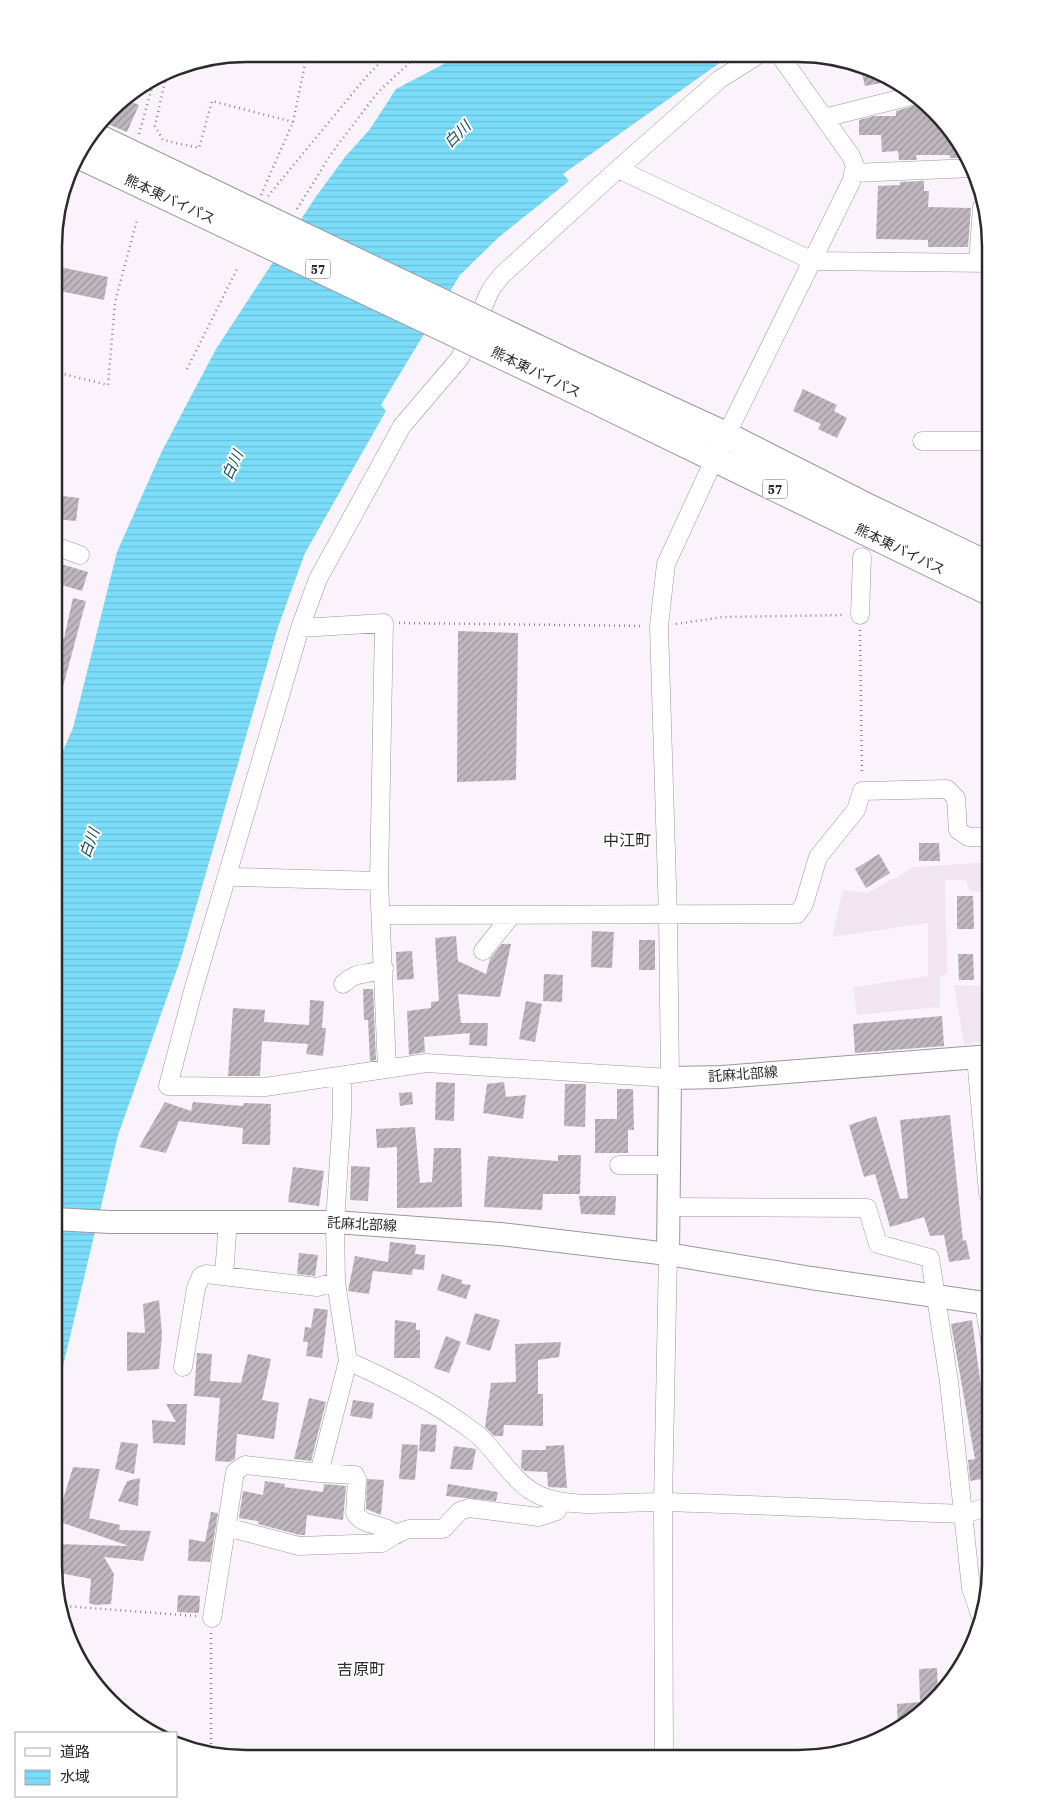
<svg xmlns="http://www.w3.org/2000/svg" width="1045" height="1812" font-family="'IBM Plex Serif','Noto Sans JP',serif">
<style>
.built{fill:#f2e5f2}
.water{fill:url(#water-rules)}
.building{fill:url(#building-hatch)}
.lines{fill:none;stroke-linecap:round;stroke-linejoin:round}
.minor-casing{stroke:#9c969c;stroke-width:19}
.major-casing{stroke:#9c969c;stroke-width:24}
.highway-casing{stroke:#9c969c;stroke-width:28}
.path{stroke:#8a858a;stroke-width:2.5;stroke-dasharray:1 4;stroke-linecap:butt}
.minor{stroke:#fff;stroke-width:18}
.major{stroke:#fff;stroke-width:22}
.highway{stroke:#fff;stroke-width:26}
.highway-bridge-casing{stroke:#9c969c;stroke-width:28;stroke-linecap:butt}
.highway-bridge{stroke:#fff;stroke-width:26}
.labels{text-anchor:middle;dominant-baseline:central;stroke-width:4;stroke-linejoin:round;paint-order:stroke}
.shield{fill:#fff;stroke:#6c6a6c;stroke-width:1}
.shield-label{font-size:12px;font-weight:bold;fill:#2d2a2d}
.street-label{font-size:14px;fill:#2d2a2d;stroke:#fff}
.water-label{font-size:15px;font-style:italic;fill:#154e5d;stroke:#fff}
.quarter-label{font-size:16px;fill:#2d2a2d;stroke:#fff}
.rim{fill:none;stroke:#2d2a2d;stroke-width:2.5}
</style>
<defs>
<pattern id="water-rules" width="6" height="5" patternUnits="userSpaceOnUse" patternTransform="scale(1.25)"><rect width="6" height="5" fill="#7bddf9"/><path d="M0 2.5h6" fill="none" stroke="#6bbed6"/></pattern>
<pattern id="building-hatch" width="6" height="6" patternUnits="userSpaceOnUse" patternTransform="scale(1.25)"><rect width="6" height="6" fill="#beb7be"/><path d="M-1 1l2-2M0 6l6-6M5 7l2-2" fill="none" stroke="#9b959b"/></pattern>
</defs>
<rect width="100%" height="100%" fill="#fbf3fb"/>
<path class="built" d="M991 862V958L986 892 970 891 966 880H945L947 974 940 976V1007L857 1015 853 987 928 976V923L832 937 843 890 867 893 915 867Z
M954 985 991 986V1041L964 1044Z"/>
<path class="water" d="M461 55 728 57 563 174 569 181 499 237 460 275 381 405 386 411 305 553 278 627 181 958 118 1135 54 1404 55 769 73 728 117 552 162 451 216 349 315 198 345 157 370 129 396 89Z"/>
<path class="building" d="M860 66 878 72 881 83 865 86Z
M124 99 139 105 127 132 105 123 119 102Z
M926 102 959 139 968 158H950V155H916L917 160H899L898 151 882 152 881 135H859V120L874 116H896V111Z
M924 181V191H929L928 207 971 208 968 247H928V240L876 239 878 186 900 185V182Z
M55 266 108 277 104 300 55 290Z
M803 389 837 405 834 411 847 418 837 438 818 429 821 424 793 411Z
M55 495 79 498 76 521 55 519Z
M61 564 88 572 82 591 55 583Z
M73 598 86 601 60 698H55V636L64 638Z
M458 631 518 633 516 780 457 782Z
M919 843H939L940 861H919Z
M879 854 890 873 866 888 855 869Z
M957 896H973L974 929H957Z
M592 931 614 932 612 968 591 967Z
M456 936 458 961 486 974 490 959 502 944H511L500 997 458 994 461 1023H488L487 1046 469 1045 470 1033 424 1037 425 1052 409 1055 407 1011 431 1008V1002L439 1001 435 938Z
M639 940H655V970H639Z
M412 951 414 979 397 980 396 952Z
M958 954H973L974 980H959Z
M544 974 563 975 562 1002 543 1001Z
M363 989H373L376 1060 370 1061 368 1020H364Z
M310 1000 324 1001 322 1028H326L323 1056 306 1054 308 1044 262 1041 260 1076H228L233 1008 265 1010 264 1022 309 1025Z
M526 1001 542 1004 535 1042 519 1039Z
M942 1016 944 1046 855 1053 853 1024Z
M436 1082 455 1083 454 1121 435 1120Z
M504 1082 506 1097 526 1095 523 1119 483 1113 487 1084Z
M565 1084H586L585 1127 564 1126Z
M617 1089H633L634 1130H628V1153H595V1119H617Z
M412 1092 413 1104 400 1106 399 1093Z
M165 1102 191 1111 193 1102 243 1106 244 1103 271 1104 270 1145 242 1144 243 1128 179 1121 166 1153 139 1147Z
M950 1115 963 1241 966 1240 970 1259 949 1262 944 1235 930 1236 924 1217 890 1227 875 1174 864 1177 849 1125 876 1116 900 1199 908 1198 900 1120Z
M415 1127 420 1183 432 1182 434 1148H461L462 1207 397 1208V1147L377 1148 376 1129Z
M558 1155H581L580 1194H543L542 1210 484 1207 488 1156 558 1161Z
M351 1166 370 1167 368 1201 350 1200Z
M293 1167 324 1171 319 1206 288 1202Z
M579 1196H616L615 1215 581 1214Z
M390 1242 416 1245 415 1254 425 1255 424 1270 413 1269 412 1275 373 1271 369 1294 348 1291 355 1256 388 1262Z
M299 1253 318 1255 315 1276 297 1274Z
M442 1274 462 1280V1284L471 1285 466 1299 437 1290Z
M159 1300 162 1334 159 1369 127 1371V1332L145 1333 143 1304Z
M314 1308 328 1310 322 1358 306 1356 308 1342H303L305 1327 311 1328Z
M475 1313 500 1320 490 1351 466 1344Z
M395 1320 416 1323V1330H420V1358H394Z
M972 1320 981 1387H984L991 1421V1449L985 1450 987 1478 970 1481 968 1460 975 1459 951 1324Z
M446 1336 461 1342 449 1373 434 1368Z
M561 1342 559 1357 538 1360V1394H543V1426L504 1425 503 1436H494L485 1427 491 1383 516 1382 515 1344Z
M197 1353 212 1354 210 1381 241 1383 248 1354 271 1359 262 1400 279 1403 274 1439 237 1434 235 1459 230 1462 215 1461 220 1398 194 1396Z
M309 1398 326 1402 311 1461 294 1459Z
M353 1400 374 1403 372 1419 350 1416Z
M166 1404H187L185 1445 153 1443 152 1420 176 1422Z
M421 1424 437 1425 435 1452 419 1451Z
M121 1442 138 1444 134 1474 115 1469Z
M402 1444 418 1445 415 1480 399 1479Z
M564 1445 567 1488 548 1487 547 1472 525 1471 521 1468 522 1450H546V1446Z
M454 1446 476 1449 472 1470 450 1469Z
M73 1467 100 1469 89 1518 120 1525 119 1530 151 1531 143 1561 104 1557 114 1574 111 1604 95 1605 89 1603 91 1579 55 1572 54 1544 129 1546 63 1523 61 1506Z
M140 1478 138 1506 118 1501 127 1481Z
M367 1479 384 1480 381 1515 366 1509Z
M265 1481 285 1484 284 1487 323 1492 324 1484 346 1486 343 1520 307 1515 305 1535H300L258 1524V1521L239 1518 243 1491 263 1495Z
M448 1484 498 1492 496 1501 446 1496Z
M211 1512 218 1513 210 1562 188 1561 189 1539 205 1542Z
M178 1595 200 1596 199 1613 177 1612Z
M937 1668 938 1696 916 1719 898 1728 897 1704 920 1702 919 1669Z"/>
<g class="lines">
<g class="minor-casing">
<path id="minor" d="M824 118 915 95
M618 169 813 261 991 263
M853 173 973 168
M978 263 982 207 979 251
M922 441H991
M55 546 80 555
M860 615 862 557
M300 628 193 991 168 1086 265 1087 426 1063 670 1078 668 916 659 626 666 564 714 460 852 180 855 166 851 156 781 57
M236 877 379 881
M382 915 797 914 804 904 818 857 856 810 862 791 947 789 956 798 958 830 968 837H991
M483 951 511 916
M343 984C359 969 366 977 384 968
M976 1057 988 1193 991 1199
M387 1069 379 881 384 623 300 628 318 579 402 426 460 358 491 289 502 275 618 169 720 79 755 57
M619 1165H670
M670 1207 867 1208 878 1244 930 1258 949 1382 971 1588 982 1620
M224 1275 228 1220
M984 1303 991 1346
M348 1361C392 1381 434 1402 473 1431 497 1449 512 1484 541 1496 572 1510 630 1501 665 1502 765 1505 865 1510 964 1514L991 1506
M183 1367 196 1288 201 1276 206 1274 317 1287 336 1282
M319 1473 355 1475 357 1479 355 1513C364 1528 384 1522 396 1535
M226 1527 299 1546 382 1543 398 1533 409 1529H443L460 1511 469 1508 539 1517 557 1511 562 1502
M212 1618 235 1472 245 1465 319 1473 348 1361 336 1282 335 1222 342 1114V1076
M664 1758 663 1502 668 1254"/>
</g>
<g class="major-casing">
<path id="major" d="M54 1219 110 1222H335L500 1234 668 1254 811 1278 991 1304
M668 1254 670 1078 722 1077 991 1056"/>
</g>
<g class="highway-casing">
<path id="highway" d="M571 364 726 435 868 507 991 566
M559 383 991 593"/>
</g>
<path class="path" d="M167 72 155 126 163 140 199 148 212 101 293 122
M139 134 154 80
M261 195 293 122 307 54
M268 196 366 77 388 55
M297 209 331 154 378 92 418 55
M187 369 237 269
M55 372 108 385 115 302 137 220
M399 623 643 626
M676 624 723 617 845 615
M860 630 862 775
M61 1608 64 1606 196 1616
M211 1754V1632"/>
<use href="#minor" class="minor"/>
<use href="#major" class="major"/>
<use href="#highway" class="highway"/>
<g class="highway-bridge-casing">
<path id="highway-bridge" d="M93 135 571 364
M78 155 559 383"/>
</g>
<use href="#highway-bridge" class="highway-bridge"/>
</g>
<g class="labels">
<g class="shield">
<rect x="305.5" y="259.5" width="25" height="19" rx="4"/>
<rect x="762.5" y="479.5" width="25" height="19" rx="4"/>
</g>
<g class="shield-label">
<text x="318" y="269">57</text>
<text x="775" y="489">57</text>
</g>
<g class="street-label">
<text transform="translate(170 199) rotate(25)">熊本東バイパス</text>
<text transform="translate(536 372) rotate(26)">熊本東バイパス</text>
<text transform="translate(900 549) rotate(26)">熊本東バイパス</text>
<text transform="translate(743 1074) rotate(-4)">託麻北部線</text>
<text transform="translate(362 1224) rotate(3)">託麻北部線</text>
</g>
<g class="water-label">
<text transform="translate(457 134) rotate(-45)">白川</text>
<text transform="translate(232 465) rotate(-65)">白川</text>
<text transform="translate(89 843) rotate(-70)">白川</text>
</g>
<g class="quarter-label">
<text x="627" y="840">中江町</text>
<text x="361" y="1669">吉原町</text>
</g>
</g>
<path d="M0 0H1045V1812H0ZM246 62H798A184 184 0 0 1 982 246V1566A184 184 0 0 1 798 1750H246A184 184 0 0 1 62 1566V246A184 184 0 0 1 246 62Z" fill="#fff" fill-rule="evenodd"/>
<path class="rim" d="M246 62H798A184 184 0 0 1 982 246V1566A184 184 0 0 1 798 1750H246A184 184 0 0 1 62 1566V246A184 184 0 0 1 246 62Z"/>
<rect x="15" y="1732" width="162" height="65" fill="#ffffff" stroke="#abaaab"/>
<rect x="25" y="1748" width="25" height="8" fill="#ffffff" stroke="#abaaab"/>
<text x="60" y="1757" font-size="15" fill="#2d2a2d">道路</text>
<rect x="25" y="1770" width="25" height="15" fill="url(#water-rules)" stroke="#abaaab"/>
<text x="60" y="1782" font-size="15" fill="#2d2a2d">水域</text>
</svg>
